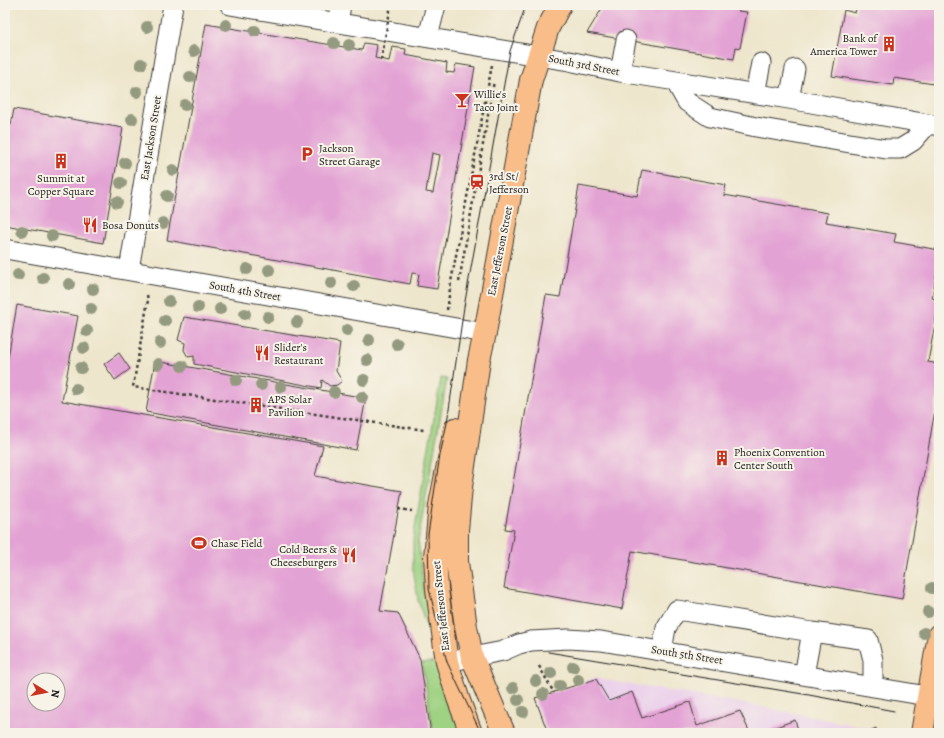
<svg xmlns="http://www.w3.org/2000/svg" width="944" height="738" font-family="Alegreya,serif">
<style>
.built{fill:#ebd1eb}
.green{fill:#9fd282;stroke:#5e774f}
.building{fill:#e3a2d4;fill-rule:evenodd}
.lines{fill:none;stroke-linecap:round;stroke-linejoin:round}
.minor-casing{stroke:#3c3a36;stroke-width:21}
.major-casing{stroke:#3c3a36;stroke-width:24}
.path{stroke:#3c3a36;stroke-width:2.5;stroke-dasharray:3 3;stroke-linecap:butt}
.minor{stroke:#fff;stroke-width:19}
.major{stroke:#f8bd89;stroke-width:22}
.tram{stroke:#1c1c1c;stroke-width:1}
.path-bridge{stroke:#3c3a36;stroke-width:2.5;stroke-dasharray:3 3;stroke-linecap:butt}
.tree{fill:#949a7f}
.labels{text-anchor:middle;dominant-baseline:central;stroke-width:4;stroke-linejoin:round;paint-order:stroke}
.poi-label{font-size:11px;fill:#1c1c1c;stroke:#f7f3e8;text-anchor:start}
.street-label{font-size:11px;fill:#1c1c1c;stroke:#f7f3e8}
</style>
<rect width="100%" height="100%" fill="#f7f3e8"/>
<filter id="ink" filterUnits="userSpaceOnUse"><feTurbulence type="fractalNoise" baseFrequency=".025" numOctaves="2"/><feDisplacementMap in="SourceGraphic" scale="8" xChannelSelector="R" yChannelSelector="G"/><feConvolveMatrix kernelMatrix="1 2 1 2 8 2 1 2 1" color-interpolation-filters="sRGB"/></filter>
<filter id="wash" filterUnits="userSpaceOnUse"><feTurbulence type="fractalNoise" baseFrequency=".012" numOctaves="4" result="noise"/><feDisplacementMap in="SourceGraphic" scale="16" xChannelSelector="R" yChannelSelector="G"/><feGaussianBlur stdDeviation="0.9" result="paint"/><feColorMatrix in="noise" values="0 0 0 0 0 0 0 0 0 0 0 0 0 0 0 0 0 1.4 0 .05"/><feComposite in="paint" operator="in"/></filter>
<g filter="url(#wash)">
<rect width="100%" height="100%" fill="#eee6cc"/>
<path class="built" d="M594 678 757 706 893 733H547L534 701Z"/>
<path class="green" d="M441 378 447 379 418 541 425 596 433 626 427 628 418 600 413 568V539Z
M430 662H436L463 733H432L433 728 422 663Z"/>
<g id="blocks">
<path class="building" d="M604 5H739L738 11 747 12 740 48 736 47 734 59 587 33Z
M857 5H939V87L934 84 894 78 893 85 832 76 844 10 855 13Z
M206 24 362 50 364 43 377 45 375 58 389 61 392 47 406 49 405 55 447 63 446 72 454 73 456 64 475 67 437 289 417 286 419 274 412 273 410 284 167 240ZM432 153 440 155 433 193 426 192Z
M14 109 123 128 103 243 5 225V124L11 125Z
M642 170 726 185 724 195 828 213 826 222 896 234 894 242 939 250V260L932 298 939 300V301L928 362 939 364V387L902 599 632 551 622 609 504 588 514 530 505 529 546 295 560 297 579 186 637 196Z
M17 305 78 316 62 401 323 446 315 476 402 491 380 611 398 613 420 659 430 727 429 733H5V375ZM34 680H58V704H34Z
M184 317 340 343 336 371 342 381 337 385 330 386 322 380 321 388 194 364V356L188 357 184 350 185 343 178 340Z
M119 353 130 369 115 380 104 364Z
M155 361 366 398 356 450 146 412Z
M596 679 609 701 632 692 642 718 690 702 697 726 740 711 750 733H548L535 698Z
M795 720 799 733H760Z
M876 728V733H865Z"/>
</g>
</g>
<g filter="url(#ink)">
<use href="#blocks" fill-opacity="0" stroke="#3c3a36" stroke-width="1"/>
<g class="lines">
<g class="minor-casing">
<path id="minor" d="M230 5 569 61 620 72 789 99 939 126
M338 23 341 5
M428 37 436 5
M620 72 626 40
M675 81 687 102 710 117 756 127 808 136 886 149H900L913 141 927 125
M755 94 761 63
M789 99 795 69
M5 249 485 333
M129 270 173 5
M662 651 666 628 677 610 812 632
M447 662 503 651 519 644 531 641 568 639 601 641 939 698
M804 675 812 632 868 640 873 660V687"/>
</g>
<g class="major-casing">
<path id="major" d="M455 429 440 505 435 557 437 589 447 662 458 698 471 733
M504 733 472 657 466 627 457 562V530L461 487 479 360 485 333 531 80 548 28 560 5
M922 733 939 635"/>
</g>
<path class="path" d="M459 282 494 81
M147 295 148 300 133 387 424 430
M447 310 451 282 492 65
M398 509 412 511
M539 666 554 693"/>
<use href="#minor" class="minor"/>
<use href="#major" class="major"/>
<path class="tram" d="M548 652 809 695 894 711
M481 733 447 662 429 589 428 534 440 455 447 423 464 307 506 73 510 51 526 5"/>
<path class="path-bridge" d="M381 60 391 5"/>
</g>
<g class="tree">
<circle cx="226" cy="25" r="6"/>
<circle cx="147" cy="27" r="6"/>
<circle cx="255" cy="31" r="6"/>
<circle cx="334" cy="43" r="6"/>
<circle cx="349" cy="45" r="6"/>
<circle cx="194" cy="51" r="6"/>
<circle cx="141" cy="64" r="6"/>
<circle cx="190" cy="77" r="6"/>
<circle cx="137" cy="92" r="6"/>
<circle cx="185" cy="105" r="6"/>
<circle cx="132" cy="119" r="6"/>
<circle cx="125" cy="163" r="6"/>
<circle cx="173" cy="170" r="6"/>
<circle cx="121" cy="183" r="6"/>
<circle cx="167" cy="196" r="6"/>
<circle cx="117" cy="202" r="6"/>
<circle cx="163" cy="223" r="6"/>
<circle cx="22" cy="231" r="6"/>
<circle cx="52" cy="236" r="6"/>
<circle cx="247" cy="269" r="6"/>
<circle cx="269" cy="270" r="6"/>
<circle cx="18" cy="275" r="6"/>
<circle cx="43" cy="278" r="6"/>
<circle cx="331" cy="283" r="6"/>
<circle cx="69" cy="284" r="6"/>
<circle cx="354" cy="286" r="6"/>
<circle cx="93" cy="289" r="6"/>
<circle cx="169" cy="301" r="6"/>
<circle cx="198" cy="307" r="6"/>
<circle cx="91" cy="309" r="6"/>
<circle cx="220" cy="309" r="6"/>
<circle cx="245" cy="314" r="6"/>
<circle cx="268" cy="317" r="6"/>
<circle cx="165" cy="321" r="6"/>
<circle cx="297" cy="322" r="6"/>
<circle cx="347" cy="330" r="6"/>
<circle cx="87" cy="331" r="6"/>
<circle cx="369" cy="340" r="6"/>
<circle cx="160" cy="343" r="6"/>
<circle cx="397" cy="344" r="6"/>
<circle cx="84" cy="348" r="6"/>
<circle cx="367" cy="360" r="6"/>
<circle cx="158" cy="364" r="6"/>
<circle cx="182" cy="366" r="6"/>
<circle cx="81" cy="368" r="6"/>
<circle cx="236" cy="380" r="6"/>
<circle cx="364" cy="380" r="6"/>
<circle cx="261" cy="385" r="6"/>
<circle cx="281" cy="387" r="6"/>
<circle cx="76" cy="389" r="6"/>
<circle cx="334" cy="392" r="6"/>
<circle cx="362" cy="397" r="6"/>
<circle cx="932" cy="588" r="6"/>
<circle cx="928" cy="612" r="6"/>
<circle cx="924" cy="633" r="6"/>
<circle cx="573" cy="667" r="6"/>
<circle cx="551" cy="673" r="6"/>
<circle cx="578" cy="680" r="6"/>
<circle cx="536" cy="681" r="6"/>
<circle cx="560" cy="686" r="6"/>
<circle cx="513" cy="688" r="6"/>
<circle cx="543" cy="694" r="6"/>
<circle cx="518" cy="700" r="6"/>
<circle cx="523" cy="712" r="6"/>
</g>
</g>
<defs>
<g id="building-bare" transform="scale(1.2)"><path d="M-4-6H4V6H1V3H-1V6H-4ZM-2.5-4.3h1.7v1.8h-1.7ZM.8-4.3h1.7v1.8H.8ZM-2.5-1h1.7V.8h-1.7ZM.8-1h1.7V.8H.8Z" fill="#c8321e" stroke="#f7f3e8" stroke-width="2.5" paint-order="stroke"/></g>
<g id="bar-bare" transform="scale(1.2)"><path d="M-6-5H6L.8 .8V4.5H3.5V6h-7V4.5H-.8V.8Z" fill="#c8321e" stroke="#f7f3e8" stroke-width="2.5" paint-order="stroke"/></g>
<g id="parking-bare" transform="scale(1.2)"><path d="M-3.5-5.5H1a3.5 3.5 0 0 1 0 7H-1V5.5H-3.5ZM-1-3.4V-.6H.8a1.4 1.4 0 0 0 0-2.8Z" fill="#c8321e" stroke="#f7f3e8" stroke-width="2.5" paint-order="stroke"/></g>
<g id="station-bare" transform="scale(1.2)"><path d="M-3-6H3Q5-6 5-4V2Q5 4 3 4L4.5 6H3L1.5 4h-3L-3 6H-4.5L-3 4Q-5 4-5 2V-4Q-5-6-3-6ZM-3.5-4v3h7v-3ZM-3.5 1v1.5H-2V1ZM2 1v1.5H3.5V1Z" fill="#c8321e" stroke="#f7f3e8" stroke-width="2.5" paint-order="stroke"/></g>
<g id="restaurant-bare" transform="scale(1.2)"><path d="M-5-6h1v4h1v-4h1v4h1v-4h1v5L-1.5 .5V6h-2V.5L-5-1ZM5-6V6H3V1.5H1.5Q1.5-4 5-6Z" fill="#c8321e" stroke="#f7f3e8" stroke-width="2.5" paint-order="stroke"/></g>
<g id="stadium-bare" transform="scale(1.2)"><path d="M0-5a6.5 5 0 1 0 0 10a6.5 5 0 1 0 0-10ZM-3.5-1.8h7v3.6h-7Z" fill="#c8321e" stroke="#f7f3e8" stroke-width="2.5" paint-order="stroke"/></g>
</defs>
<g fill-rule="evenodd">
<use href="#building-bare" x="889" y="44"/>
<use href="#bar-bare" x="462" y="100"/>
<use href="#parking-bare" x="307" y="154"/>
<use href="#building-bare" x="61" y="161"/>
<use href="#station-bare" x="477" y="182"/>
<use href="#restaurant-bare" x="90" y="225"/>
<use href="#restaurant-bare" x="262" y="353"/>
<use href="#building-bare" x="256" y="405"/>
<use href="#building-bare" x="722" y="458"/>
<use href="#stadium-bare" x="199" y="543"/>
<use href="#restaurant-bare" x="349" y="555"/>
</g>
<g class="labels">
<g class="poi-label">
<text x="877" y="38" text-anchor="end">Bank of<tspan x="877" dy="13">America Tower</tspan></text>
<text x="474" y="94">Willie's<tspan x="474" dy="13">Taco Joint</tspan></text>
<text x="319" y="148">Jackson<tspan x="319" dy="13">Street Garage</tspan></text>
<text x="489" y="176">3rd St/<tspan x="489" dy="13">Jefferson</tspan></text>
<text x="61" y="178" text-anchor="middle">Summit at<tspan x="61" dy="13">Copper Square</tspan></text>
<text x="102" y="225">Bosa Donuts</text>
<text x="274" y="347">Slider's<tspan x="274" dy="13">Restaurant</tspan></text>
<text x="268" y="399">APS Solar<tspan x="268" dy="13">Pavilion</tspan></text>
<text x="734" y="452">Phoenix Convention<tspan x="734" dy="13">Center South</tspan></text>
<text x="211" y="543">Chase Field</text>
<text x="337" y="549" text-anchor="end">Cold Beers &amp;<tspan x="337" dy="13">Cheeseburgers</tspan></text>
</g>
<g class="street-label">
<text transform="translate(584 65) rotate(11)">South 3rd Street</text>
<text transform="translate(151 138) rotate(-81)">East Jackson Street</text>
<text transform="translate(500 251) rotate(-79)">East Jefferson Street</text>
<text transform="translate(245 291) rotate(10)">South 4th Street</text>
<text transform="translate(441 606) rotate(-96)">East Jefferson Street</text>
<text transform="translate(687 655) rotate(9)">South 5th Street</text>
</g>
</g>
<rect width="944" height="738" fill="none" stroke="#f7f3e8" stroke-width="20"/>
<g transform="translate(46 692) rotate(100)"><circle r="19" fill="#f7f3e8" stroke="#9f9d96"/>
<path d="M0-3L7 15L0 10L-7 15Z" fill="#c8321e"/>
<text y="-6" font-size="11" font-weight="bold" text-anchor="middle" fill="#1c1c1c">N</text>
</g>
</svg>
